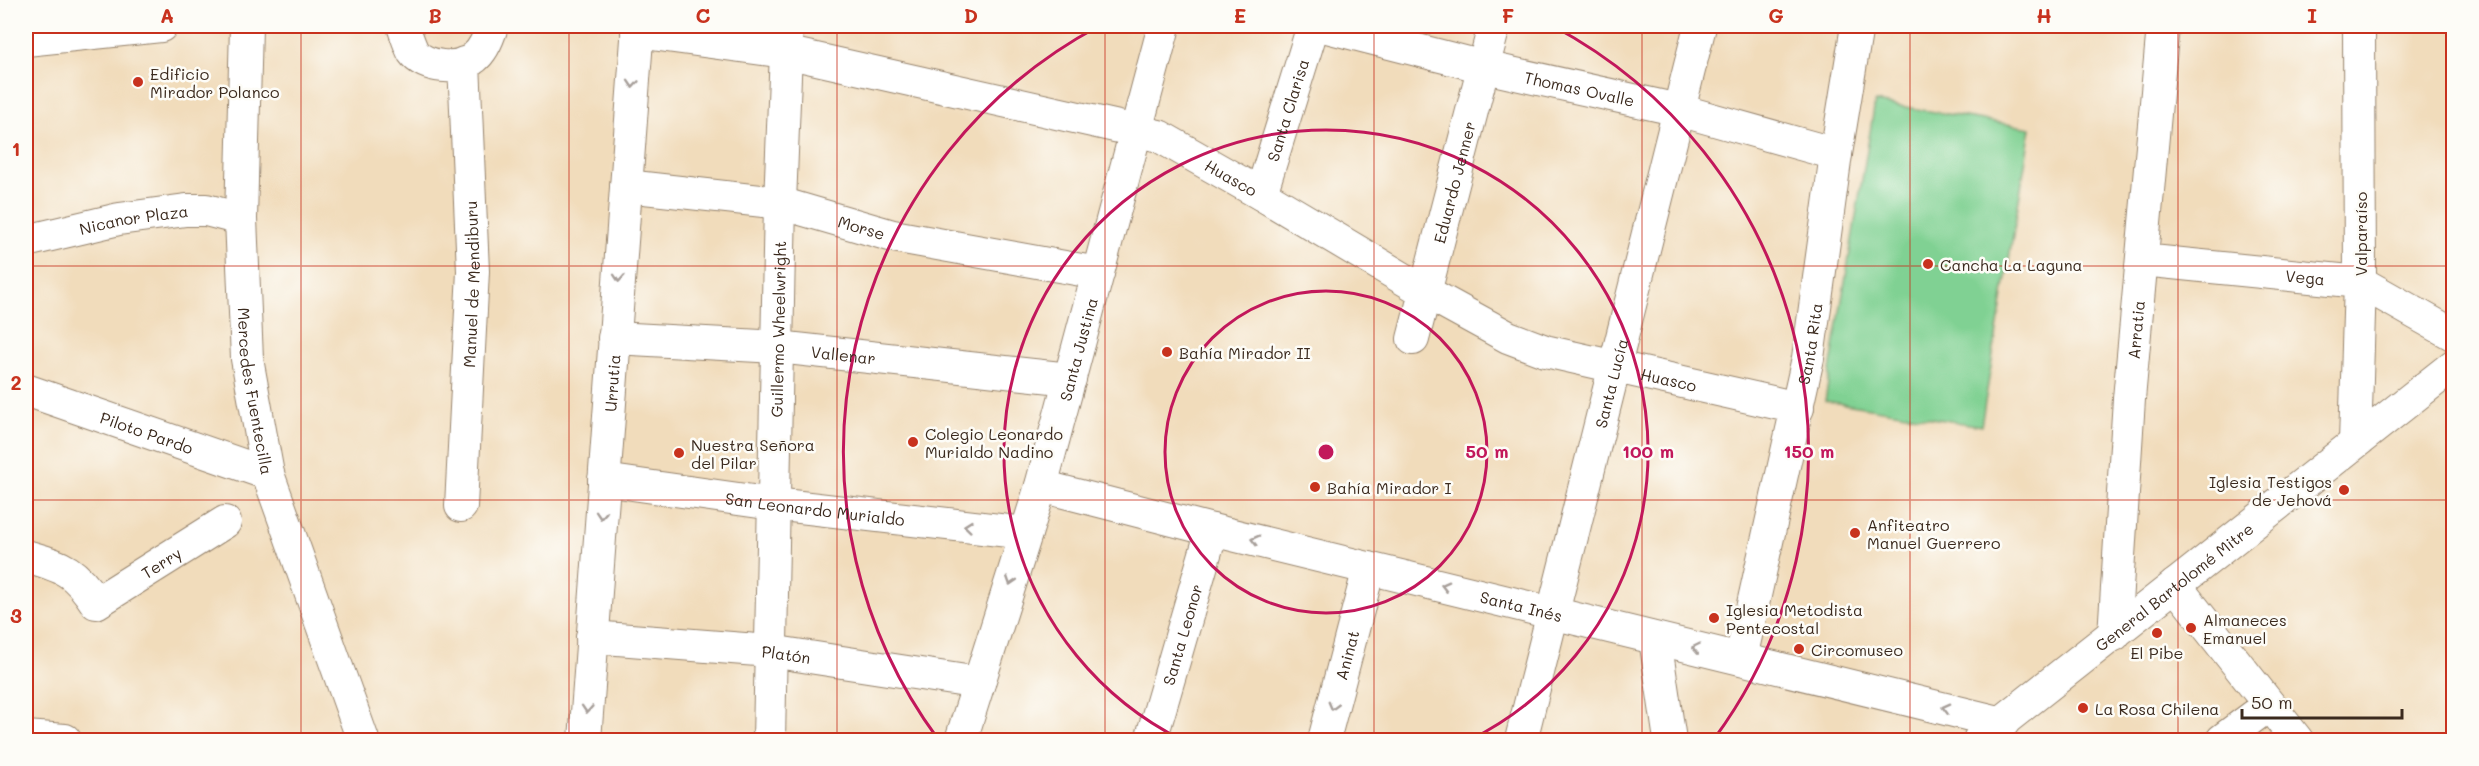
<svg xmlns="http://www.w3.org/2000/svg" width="2479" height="766" font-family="Mali,sans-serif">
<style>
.garden{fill:#80d193;stroke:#5e7e58;stroke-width:1.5}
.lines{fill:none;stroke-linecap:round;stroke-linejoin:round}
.minor-casing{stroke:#96836c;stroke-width:34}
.minor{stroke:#fff;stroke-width:32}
.oneway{stroke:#a79f9a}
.grid{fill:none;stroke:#c8321e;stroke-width:1.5;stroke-opacity:0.55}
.ring{fill:none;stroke:#c2185b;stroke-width:3}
.poi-dot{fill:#c8321e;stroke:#fdfcf7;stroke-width:2}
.labels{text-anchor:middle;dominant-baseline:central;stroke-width:5;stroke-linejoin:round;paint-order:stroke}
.poi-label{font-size:16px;fill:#3b2a1e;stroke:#fdfcf7;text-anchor:start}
.street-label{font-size:16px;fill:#3b2a1e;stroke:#fdfcf7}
.centre{fill:#c2185b;stroke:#fdfcf7;stroke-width:3}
.ring-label{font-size:18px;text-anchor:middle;font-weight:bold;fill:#c2185b;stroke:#fdfcf7;stroke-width:5;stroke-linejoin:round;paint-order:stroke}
.neatline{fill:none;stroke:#c8321e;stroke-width:2}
.grid-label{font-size:20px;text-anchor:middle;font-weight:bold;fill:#c8321e}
</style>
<rect width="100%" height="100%" fill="#fdfcf7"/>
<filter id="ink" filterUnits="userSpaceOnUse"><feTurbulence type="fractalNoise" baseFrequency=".0167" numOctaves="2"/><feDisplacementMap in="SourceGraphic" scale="12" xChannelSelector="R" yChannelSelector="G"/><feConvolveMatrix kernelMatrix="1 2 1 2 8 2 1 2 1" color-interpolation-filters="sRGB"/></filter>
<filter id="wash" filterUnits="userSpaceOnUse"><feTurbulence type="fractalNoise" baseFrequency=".008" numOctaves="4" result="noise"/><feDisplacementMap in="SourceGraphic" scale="24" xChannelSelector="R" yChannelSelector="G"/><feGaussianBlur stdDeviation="1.35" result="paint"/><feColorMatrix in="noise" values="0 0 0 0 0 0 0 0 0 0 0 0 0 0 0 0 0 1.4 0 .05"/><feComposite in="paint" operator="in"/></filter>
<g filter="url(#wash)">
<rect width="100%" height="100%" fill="#f1dcbb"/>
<path class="garden" d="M1875 102 2031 128 1981 426 1825 401Z"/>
</g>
<g filter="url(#ink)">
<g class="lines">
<g class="minor-casing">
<g id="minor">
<path id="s1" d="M246 26 241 219 247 359 268 474 363 740"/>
<path d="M403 26C406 34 409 44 413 52 424 68 459 71 474 58 483 51 489 36 492 26"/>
<path id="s2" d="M1323 26 1484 67 1679 110 1836 154"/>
<path id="s3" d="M637 32 785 52 1159 136 1261 194 1424 291 1508 337 1545 351 1798 408"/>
<path d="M26 40 161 26"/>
<path id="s4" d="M626 186 780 203 893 236 1098 273"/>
<path id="s5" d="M1261 194 1313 26"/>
<path id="s6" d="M26 241 119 219 186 210H206L241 219"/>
<path id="s7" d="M2142 260 2360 282 2454 335"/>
<path id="s8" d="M614 338 778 347 1070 379"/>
<path id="s9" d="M1413 339 1494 26"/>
<path id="s10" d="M26 390 268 474"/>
<path d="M2355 442 2360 282 2359 26"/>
<path id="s11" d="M604 480 774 504 1026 533"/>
<path id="s12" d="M1041 486 1212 530 2003 723"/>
<path id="s13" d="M461 506 473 271 464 63"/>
<path id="s14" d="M26 556C63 567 74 569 96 603L225 522"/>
<path d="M2175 585 2297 740"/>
<path id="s15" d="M2114 635 2129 399 2163 26"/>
<path id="s16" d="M592 637 770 651 979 683"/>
<path d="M1655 639 1670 740"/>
<path id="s17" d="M1741 658 1808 358 1836 154 1857 26"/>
<path d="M26 737 65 740"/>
<path id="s18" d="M585 740 638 26"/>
<path id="s19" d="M769 740 780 203 787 26"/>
<path id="s20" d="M961 740 1041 486 1164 26"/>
<path id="s21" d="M1151 740 1212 530"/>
<path id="s22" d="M1324 740 1369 568"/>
<path id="s23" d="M1521 740 1700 26"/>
<path id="s24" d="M1979 740 2454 365"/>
<path d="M2222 740 2269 705"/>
</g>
</g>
<use href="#minor" class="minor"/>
</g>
<defs><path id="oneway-chevron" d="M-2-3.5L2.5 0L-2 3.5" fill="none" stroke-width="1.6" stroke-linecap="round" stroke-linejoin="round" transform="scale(1.5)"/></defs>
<g class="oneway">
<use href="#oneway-chevron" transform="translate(633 84) rotate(94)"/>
<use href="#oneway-chevron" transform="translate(619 278) rotate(94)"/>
<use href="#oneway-chevron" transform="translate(601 515) rotate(94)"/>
<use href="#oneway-chevron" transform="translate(968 526) rotate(-174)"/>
<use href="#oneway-chevron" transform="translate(1255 540) rotate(-166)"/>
<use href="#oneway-chevron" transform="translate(1011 581) rotate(108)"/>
<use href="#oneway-chevron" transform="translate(1445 586) rotate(-166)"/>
<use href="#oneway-chevron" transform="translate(1696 648) rotate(-168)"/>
<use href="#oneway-chevron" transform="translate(1333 706) rotate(105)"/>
<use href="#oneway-chevron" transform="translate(1946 708) rotate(-166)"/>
<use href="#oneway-chevron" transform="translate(587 709) rotate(94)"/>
</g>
</g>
<path class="grid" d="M301 26V740M569 26V740M837 26V740M1105 26V740M1374 26V740M1642 26V740M1910 26V740M2178 26V740M26 266H2454M26 500H2454"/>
<g class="ring">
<circle cx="1326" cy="452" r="161"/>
<path d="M1182 740A322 322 0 1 1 1470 740"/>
<path d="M938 739A483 483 0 0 1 1099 26M1553 26A483 483 0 0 1 1714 739"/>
</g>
<g class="poi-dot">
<circle cx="138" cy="82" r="6"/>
<circle cx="1928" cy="264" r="6"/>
<circle cx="1167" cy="352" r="6"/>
<circle cx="913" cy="442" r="6"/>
<circle cx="679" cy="453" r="6"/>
<circle cx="1315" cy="487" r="6"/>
<circle cx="2344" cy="490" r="6"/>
<circle cx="1855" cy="533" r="6"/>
<circle cx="1714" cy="618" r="6"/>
<circle cx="2191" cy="628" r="6"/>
<circle cx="2157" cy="633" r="6"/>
<circle cx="1799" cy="649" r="6"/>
<circle cx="2083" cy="708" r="6"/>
</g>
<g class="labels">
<g class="poi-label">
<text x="150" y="73">Edificio<tspan x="150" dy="18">Mirador Polanco</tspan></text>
<text x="1940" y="264">Cancha La Laguna</text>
<text x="1179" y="352">Bahía Mirador II</text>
<text x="925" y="433">Colegio Leonardo<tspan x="925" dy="18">Murialdo Nadino</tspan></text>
<text x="691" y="444">Nuestra Señora<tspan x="691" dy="18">del Pilar</tspan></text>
<text x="2332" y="481" text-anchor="end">Iglesia Testigos<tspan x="2332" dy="18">de Jehová</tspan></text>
<text x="1327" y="487">Bahía Mirador I</text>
<text x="1867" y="524">Anfiteatro<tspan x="1867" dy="18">Manuel Guerrero</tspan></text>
<text x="1726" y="609">Iglesia Metodista<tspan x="1726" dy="18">Pentecostal</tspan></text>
<text x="2203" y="619">Almaneces<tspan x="2203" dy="18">Emanuel</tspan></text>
<text x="1811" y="649">Circomuseo</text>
<text x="2157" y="652" text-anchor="middle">El Pibe</text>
<text x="2095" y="708">La Rosa Chilena</text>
</g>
<g class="street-label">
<text stroke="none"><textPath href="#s2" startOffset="264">Thomas Ovalle</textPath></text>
<text stroke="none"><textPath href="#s5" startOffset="88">Santa Clarisa</textPath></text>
<text stroke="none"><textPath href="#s3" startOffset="616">Huasco</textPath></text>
<text stroke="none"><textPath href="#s9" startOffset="162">Eduardo Jenner</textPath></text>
<text stroke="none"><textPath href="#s6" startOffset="110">Nicanor Plaza</textPath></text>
<text stroke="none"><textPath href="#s4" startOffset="240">Morse</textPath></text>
<text transform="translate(2360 234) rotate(-90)">Valparaíso</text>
<text stroke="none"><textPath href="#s7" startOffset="164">Vega</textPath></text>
<text stroke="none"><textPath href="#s13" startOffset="222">Manuel de Mendiburu</textPath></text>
<text stroke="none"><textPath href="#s19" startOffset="411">Guillermo Wheelwright</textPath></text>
<text stroke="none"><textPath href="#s15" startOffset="306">Arratia</textPath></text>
<text stroke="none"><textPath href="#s17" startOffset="322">Santa Rita</textPath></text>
<text stroke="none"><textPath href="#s20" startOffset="408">Santa Justina</textPath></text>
<text stroke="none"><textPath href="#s8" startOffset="230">Vallenar</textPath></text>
<text stroke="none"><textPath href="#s3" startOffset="1102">Huasco</textPath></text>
<text stroke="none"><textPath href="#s18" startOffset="358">Urrutia</textPath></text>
<text stroke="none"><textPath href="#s23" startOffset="368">Santa Lucía</textPath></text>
<text stroke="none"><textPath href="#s1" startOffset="366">Mercedes Fuentecilla</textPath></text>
<text stroke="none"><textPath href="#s10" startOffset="128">Piloto Pardo</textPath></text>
<text stroke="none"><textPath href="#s11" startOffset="213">San Leonardo Murialdo</textPath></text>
<text stroke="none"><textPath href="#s14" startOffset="164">Terry</textPath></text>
<text stroke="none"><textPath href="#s24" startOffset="248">General Bartolomé Mitre</textPath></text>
<text stroke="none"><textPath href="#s12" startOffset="495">Santa Inés</textPath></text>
<text stroke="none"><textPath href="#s21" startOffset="110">Santa Leonor</textPath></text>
<text stroke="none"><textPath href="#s16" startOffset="195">Platón</textPath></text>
<text stroke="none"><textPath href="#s22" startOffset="88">Aninat</textPath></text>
</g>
</g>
<circle cx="1326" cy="452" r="9" class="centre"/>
<g class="ring-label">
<text x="1487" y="458">50 m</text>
<text x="1648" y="458">100 m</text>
<text x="1809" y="458">150 m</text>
</g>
<rect width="2479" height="766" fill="none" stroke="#fdfcf7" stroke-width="66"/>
<path d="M2242 709v9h160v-9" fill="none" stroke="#3b2a1e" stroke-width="3"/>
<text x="2251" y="709" font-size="18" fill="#3b2a1e" stroke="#fdfcf7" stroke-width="4.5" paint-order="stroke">50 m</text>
<rect x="33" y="33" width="2413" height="700" class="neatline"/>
<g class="grid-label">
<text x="167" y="23">A</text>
<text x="435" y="23">B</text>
<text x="703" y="23">C</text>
<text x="971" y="23">D</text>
<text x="1240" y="23">E</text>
<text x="1508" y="23">F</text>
<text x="1776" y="23">G</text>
<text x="2044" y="23">H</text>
<text x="2312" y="23">I</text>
<text x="16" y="156">1</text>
<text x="16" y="390">2</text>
<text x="16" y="623">3</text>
</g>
</svg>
